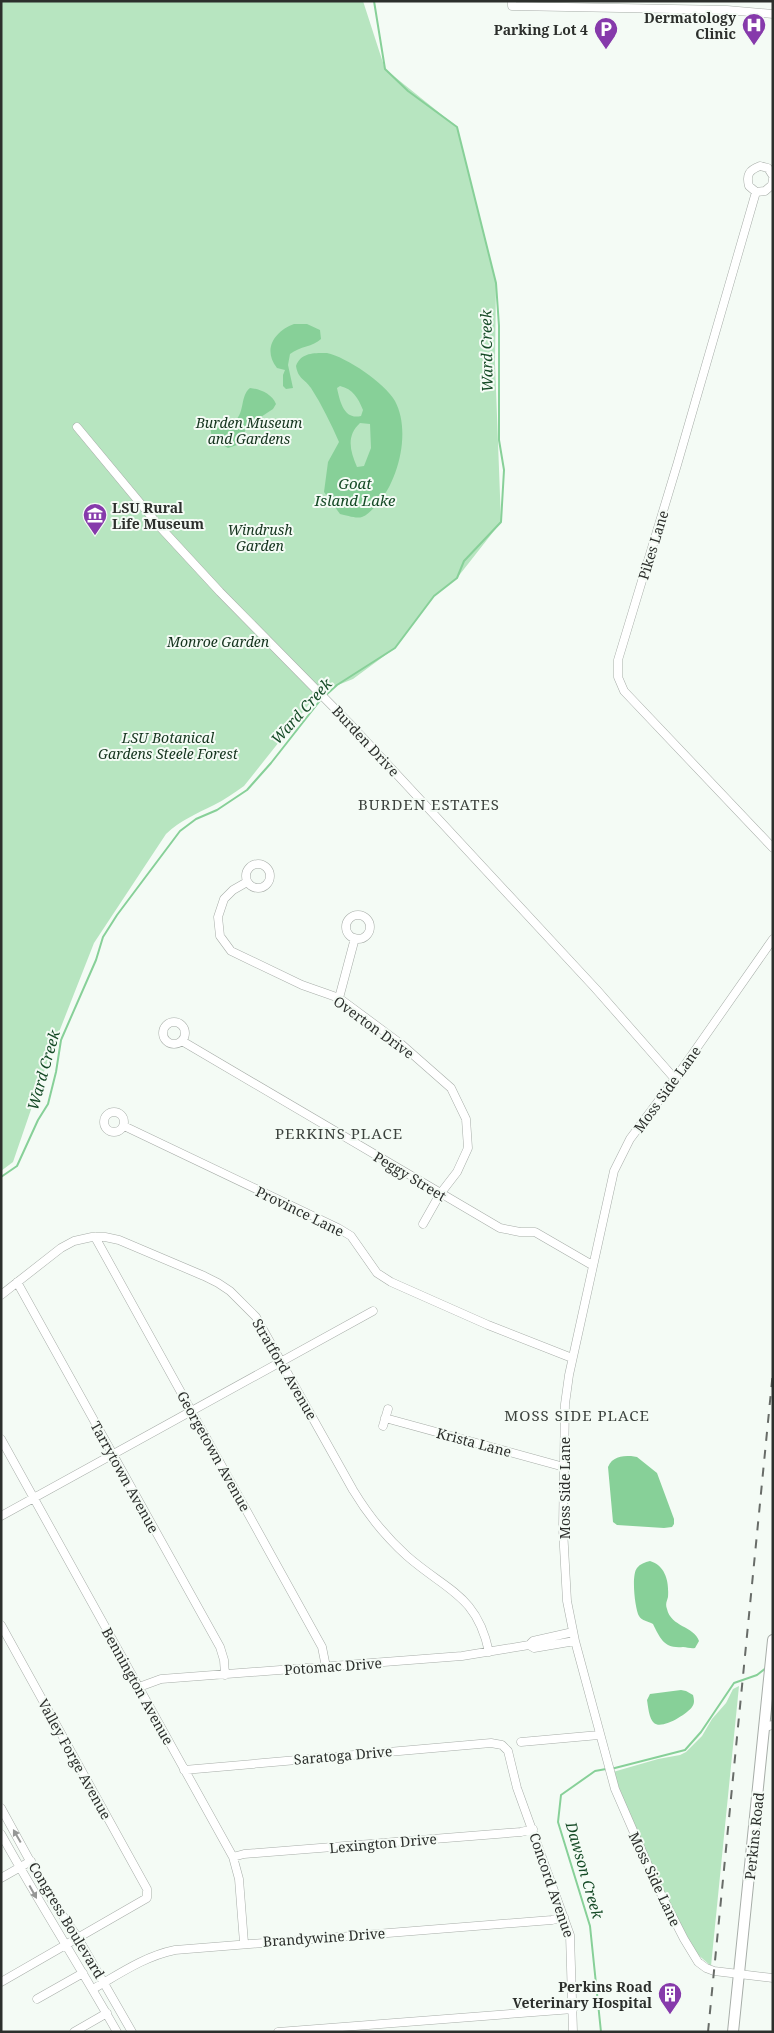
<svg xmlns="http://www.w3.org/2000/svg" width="774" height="2033" font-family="'Noto Serif',serif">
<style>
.green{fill:#b7e5c0}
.water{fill:#87d098;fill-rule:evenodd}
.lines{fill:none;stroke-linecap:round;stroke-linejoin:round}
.stream{stroke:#87d098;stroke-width:2}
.minor-casing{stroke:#a7ada8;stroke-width:9}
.major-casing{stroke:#a7ada8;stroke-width:12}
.minor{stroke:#fff;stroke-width:8}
.major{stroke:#fff;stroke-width:10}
.rail{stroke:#686c68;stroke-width:2;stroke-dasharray:9 9;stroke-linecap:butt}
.oneway{fill:#969796}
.labels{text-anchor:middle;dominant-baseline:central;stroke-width:4;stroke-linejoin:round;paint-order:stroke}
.poi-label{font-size:14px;font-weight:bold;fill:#2c2f2c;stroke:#f4fbf5;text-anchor:end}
.park-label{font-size:14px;font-style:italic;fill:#14331d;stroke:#f4fbf5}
.street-label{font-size:14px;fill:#2c2f2c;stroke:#f4fbf5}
.water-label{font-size:15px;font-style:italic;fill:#154a26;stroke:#f4fbf5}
.neighbourhood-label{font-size:15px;letter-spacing:1px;fill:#3c423d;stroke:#f4fbf5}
</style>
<rect width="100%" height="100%" fill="#f4fbf5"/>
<path class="green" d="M1 1H363L385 69 457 127 496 283 495 363 501 522 457 578 434 596 395 648 353 679 318 693 244 786C234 793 224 800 214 805 196 814 181 820 166 834L94 943 48 1060 13 1162 1 1171Z
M739 1686 711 1966 696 1953 660 1886 619 1791 613 1772 658 1759 680 1755 686 1752 702 1736 712 1719 726 1703 733 1689Z"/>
<path class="water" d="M294 324H307L320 330 321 339C313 347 300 346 290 354L288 365 293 388 286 389 283 386V375L285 370 277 368C262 349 275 331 294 324Z
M327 353C346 357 385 383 395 401 411 431 399 480 377 505 372 509 368 515 362 517 356 519 346 515 340 514L324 492 328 462 339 442C331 424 322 405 311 388 305 379 298 379 296 366 301 352 315 353 327 353ZM340 386C353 389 358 398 363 410L361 416C344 420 340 402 337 388ZM360 423 370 424 371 448 364 466 357 467C350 451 346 436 360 423Z
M250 388C260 389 272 394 276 404L273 409 247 426 240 444 228 448 212 439 210 425 228 419 235 421C245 412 240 396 250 388Z
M631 1456 637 1457 657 1473 674 1519V1524L672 1527 664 1528 617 1525 613 1522 608 1467C612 1457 621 1456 631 1456Z
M650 1561C666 1566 669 1582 668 1597 667 1601 665 1604 667 1609 671 1627 694 1626 699 1641L695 1648C691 1649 687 1647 683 1647 664 1649 660 1638 653 1624 648 1621 642 1621 639 1616 635 1609 631 1575 637 1568 640 1564 645 1562 650 1561Z
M681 1690 686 1691 693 1695C694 1699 695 1703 692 1707 687 1714 662 1730 654 1723 649 1719 648 1706 647 1700L650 1694Z"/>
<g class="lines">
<path class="stream" d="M326 695 337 685 395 648 434 596 457 578 464 561 501 522 504 470 499 440V326L496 283 457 127 408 91 385 69 374 1
M1 1177 17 1166 38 1120 48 1104 56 1072 61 1040 96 960 103 937 117 915 180 831 196 819 217 810 247 790 271 763 322 698
M611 1769 685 1750 701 1732 734 1683 757 1675 766 1668
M601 2032 590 1926 558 1822 561 1795 595 1771 606 1769"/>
<g class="minor-casing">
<path id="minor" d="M512 1V6L727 10 773 14
M773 176 768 168 760 166C749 170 746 175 749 186L756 192 765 191 772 185 773 179
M756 192 677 465 618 660V677L624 691 773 848
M77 427 160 527 220 592 351 725 596 989 675 1079
M246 876a12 12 0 1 1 24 0a12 12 0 1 1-24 0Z
M247 882 233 890 224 899 218 917 220 936 231 951 302 985 339 998 401 1044 451 1088 466 1119 468 1148 457 1172 440 1194 423 1224
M346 927a12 12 0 1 1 24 0a12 12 0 1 1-24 0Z
M773 939 675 1079 630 1139 614 1171 569 1375 565 1404 564 1467 563 1529 567 1601 575 1641 615 1789 658 1888 684 1939 698 1962 706 1968 714 1971 773 1978
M339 998 355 938
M163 1033a11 11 0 1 1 22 0a11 11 0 1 1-22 0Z
M182 1041 500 1228 520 1232H535L592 1265
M104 1122a10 10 0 1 1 20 0a10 10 0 1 1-20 0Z
M124 1126 338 1228 351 1236 377 1273 391 1282 488 1325 572 1358
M95 1237 322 1647 326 1667
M17 1282 220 1647 224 1660 225 1675
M1 1295 61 1248 74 1241 92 1237H105L119 1240 204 1276 218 1283 230 1291 256 1317 353 1490C368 1515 386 1537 407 1556 447 1591 477 1595 489 1652
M385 1418 564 1467
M383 1426 388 1409
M1 1439 233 1857 239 1879 244 1943
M1 1516 373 1311
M1 1625 147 1889V1898L1 1982
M529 1645 533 1641 573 1632
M139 1687 161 1679 462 1656 529 1645 534 1648 575 1641
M764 1727 773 1725
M521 1742 599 1735
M184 1770 491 1743 502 1745 508 1751 517 1788 570 1935 573 2032
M1 1808 48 1894 78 1938 132 2032
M1 1834C38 1901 79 1965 117 2032
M233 1857 244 1854 521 1832 533 1829
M1 1878 31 1861
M93 1989C119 1974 145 1956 175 1950L552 1920 564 1917
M37 1999 83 1973
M74 2032 107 2013
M278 2032 573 2009"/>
</g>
<g class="major-casing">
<path id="major" d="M733 2032 773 1640"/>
</g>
<use href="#minor" class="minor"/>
<use href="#major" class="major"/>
<path class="rail" d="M708 2032 773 1371"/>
</g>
<defs><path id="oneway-solid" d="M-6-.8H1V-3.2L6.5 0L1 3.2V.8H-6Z" transform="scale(1.25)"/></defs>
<g class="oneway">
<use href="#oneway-solid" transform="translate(17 1836) rotate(-120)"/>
<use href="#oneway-solid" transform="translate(33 1892) rotate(61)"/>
</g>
<defs>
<g id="hospital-pin" transform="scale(1.25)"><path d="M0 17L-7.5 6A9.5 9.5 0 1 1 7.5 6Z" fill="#863aab" stroke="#f4fbf5"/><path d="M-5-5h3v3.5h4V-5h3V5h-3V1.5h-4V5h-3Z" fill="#fff"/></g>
<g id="parking-pin" transform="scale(1.25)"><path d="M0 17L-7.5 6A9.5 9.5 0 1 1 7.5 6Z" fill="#863aab" stroke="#f4fbf5"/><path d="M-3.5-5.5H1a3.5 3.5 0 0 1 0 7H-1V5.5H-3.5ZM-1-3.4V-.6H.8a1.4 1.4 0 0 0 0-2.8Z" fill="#fff"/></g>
<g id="museum-pin" transform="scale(1.25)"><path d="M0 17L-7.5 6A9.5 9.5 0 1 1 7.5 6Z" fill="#863aab" stroke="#f4fbf5"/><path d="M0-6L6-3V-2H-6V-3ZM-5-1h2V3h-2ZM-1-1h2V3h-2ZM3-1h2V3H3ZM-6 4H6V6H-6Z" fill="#fff"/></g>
<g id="building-pin" transform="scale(1.25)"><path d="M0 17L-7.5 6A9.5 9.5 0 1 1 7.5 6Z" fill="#863aab" stroke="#f4fbf5"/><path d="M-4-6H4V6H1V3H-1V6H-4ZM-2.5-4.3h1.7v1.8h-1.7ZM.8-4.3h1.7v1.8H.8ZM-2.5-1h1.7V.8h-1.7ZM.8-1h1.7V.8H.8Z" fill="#fff"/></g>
</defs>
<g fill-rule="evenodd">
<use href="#hospital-pin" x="754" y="25"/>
<use href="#parking-pin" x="606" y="29"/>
<use href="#museum-pin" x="95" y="515"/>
<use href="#building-pin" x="670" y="1994"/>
</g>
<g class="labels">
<g class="poi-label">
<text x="736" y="17">Dermatology<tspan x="736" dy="16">Clinic</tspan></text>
<text x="588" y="29">Parking Lot 4</text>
<text x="112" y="507" text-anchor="start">LSU Rural<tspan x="112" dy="16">Life Museum</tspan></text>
<text x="652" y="1986">Perkins Road<tspan x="652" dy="16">Veterinary Hospital</tspan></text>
</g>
<g class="park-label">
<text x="249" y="422">Burden Museum<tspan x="249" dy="16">and Gardens</tspan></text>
<text x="260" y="529">Windrush<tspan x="260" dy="16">Garden</tspan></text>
<text x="218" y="641">Monroe Garden</text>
<text x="168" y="737">LSU Botanical<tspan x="168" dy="16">Gardens Steele Forest</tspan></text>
</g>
<g class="street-label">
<text transform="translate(653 545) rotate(-73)">Pikes Lane</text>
<text transform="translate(366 741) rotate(47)">Burden Drive</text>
<text transform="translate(374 1027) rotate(36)">Overton Drive</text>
<text transform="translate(667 1089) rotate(-54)">Moss Side Lane</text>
<text transform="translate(410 1176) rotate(31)">Peggy Street</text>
<text transform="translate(300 1211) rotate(26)">Province Lane</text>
<text transform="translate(285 1369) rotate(60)">Stratford Avenue</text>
<text transform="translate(474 1442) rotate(15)">Krista Lane</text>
<text transform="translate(214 1451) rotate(61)">Georgetown Avenue</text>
<text transform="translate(125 1477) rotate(61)">Tarrytown Avenue</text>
<text transform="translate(564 1488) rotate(-90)">Moss Side Lane</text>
<text transform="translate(333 1666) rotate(-4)">Potomac Drive</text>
<text transform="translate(138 1686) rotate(61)">Bennington Avenue</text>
<text transform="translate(343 1755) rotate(-5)">Saratoga Drive</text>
<text transform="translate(75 1759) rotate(61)">Valley Forge Avenue</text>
<text transform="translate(754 1836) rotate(-84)">Perkins Road</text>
<text transform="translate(383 1843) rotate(-5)">Lexington Drive</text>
<text transform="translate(655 1879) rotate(65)">Moss Side Lane</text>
<text transform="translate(552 1885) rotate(71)">Concord Avenue</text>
<text transform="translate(67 1920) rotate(59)">Congress Boulevard</text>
<text transform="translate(324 1937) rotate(-4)">Brandywine Drive</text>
</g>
<g class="water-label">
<text transform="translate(486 351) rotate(-91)">Ward Creek</text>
<text x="355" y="483">Goat<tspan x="355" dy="17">Island Lake</tspan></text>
<text transform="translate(301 711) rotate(-48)">Ward Creek</text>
<text transform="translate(43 1070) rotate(-74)">Ward Creek</text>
<text transform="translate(585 1870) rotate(74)">Dawson Creek</text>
</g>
<g class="neighbourhood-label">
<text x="429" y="804">BURDEN ESTATES</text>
<text x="339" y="1133">PERKINS PLACE</text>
<text x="577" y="1415">MOSS SIDE PLACE</text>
</g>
</g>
<rect width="774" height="2033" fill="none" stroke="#2c2f2c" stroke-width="5"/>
</svg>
